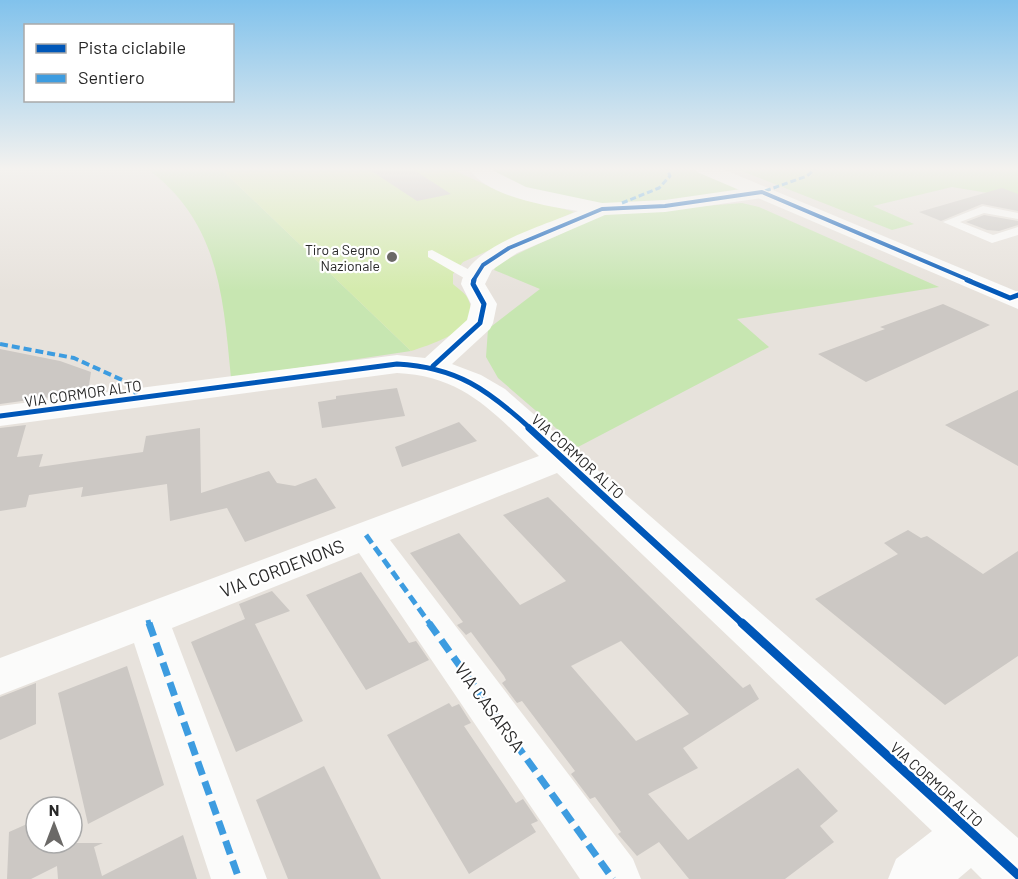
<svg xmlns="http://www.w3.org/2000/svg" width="1018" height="879" font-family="Barlow,sans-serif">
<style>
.green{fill:#c7e6b1}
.pitch{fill:#d4ebad}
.building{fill:#ccc8c4;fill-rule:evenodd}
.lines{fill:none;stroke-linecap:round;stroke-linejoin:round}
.lane{fill:#fbfbfa;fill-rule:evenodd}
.street{fill:#fbfbfa;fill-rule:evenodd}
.secondary{fill:#fbfbfa;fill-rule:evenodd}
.quiet-far3{stroke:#3d9ce0;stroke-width:3;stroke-dasharray:6 3;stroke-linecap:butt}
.quiet-far2{stroke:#3d9ce0;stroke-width:4;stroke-dasharray:8 4;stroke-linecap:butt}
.quiet-far1{stroke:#3d9ce0;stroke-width:5;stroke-dasharray:10 5;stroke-linecap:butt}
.quiet{stroke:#3d9ce0;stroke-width:7;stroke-dasharray:14 7;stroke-linecap:butt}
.cycleway-far3-casing{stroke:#fff;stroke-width:6}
.cycleway-far2-casing{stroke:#fff;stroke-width:8}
.cycleway-far1-casing{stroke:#fff;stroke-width:10}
.cycleway-casing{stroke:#fff;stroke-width:13}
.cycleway-far3{stroke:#0057b8;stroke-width:4}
.cycleway-far2{stroke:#0057b8;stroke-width:5}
.cycleway-far1{stroke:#0057b8;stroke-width:7}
.cycleway{stroke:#0057b8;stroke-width:9}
.poi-dot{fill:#6b6967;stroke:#fff;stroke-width:2}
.labels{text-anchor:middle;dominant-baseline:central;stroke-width:4.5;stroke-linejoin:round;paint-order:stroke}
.far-poi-label{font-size:14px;fill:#282828;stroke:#fff;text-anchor:end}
.street-label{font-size:15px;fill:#282828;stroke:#fff}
.near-street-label{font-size:18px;fill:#282828;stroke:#fff}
</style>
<rect width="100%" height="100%" fill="#e7e2dc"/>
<path class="green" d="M146 168H220L411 351 231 378C223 295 219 221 146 168Z
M498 168H692L746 190C665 202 563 220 492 170Z
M734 168H1018V198L952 187 873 206 914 224 892 230Z
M742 203 759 207 939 287 737 319 769 347 578 447 498 378 486 357 488 329 540 289 494 270 496 266C514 255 531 247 550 239 569 231 585 219 605 214Z"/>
<path class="pitch" d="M220 168H449L495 189 574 212 463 262 453 274V284C457 288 464 292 467 297 485 329 431 344 411 351Z"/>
<path class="building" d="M367 168H411L451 194 417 201Z
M1002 188 1018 194V211L982 204 941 221 919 212Z
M984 215 1018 221V225L999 231 987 230 966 222Z
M943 304 990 325 866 382 818 354 885 329 880 327Z
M0 349 60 361 91 372 88 392 0 404Z
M397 388 405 416 322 428 318 402 336 399V396Z
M1018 390V466L945 425 968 414Z
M459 422 477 441 402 467 395 447Z
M26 425 17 457 43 454 39 467 143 452 146 436 200 428 201 493 269 471 277 483 295 486 316 478 336 508 245 542 227 508 170 521 167 484 81 497 83 487 29 495 26 507 0 511V428Z
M548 497 743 688 750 684 759 699 683 748 698 768 648 794 688 840 798 768 838 811 820 826 834 842 785 879H689L659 842 637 856 618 834 621 832 595 797 590 799 571 774 575 771 522 701 517 703 502 683 506 680 504 676 471 632 466 635 457 625 463 622 410 553 459 533 520 605 566 581 503 515ZM621 641 689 714 636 741 571 666Z
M908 530 921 538 927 536 983 574 1018 551V656L945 705 815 599 898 554 884 543Z
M361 572 409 643 416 641 429 660 366 690 306 595Z
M272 591 290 611 255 624 303 721 236 752 191 642 245 619 239 604Z
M127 666 164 785 88 824 58 693Z
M36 683V724L0 740V697Z
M449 703 452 707 459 704 471 723 464 726 516 803 523 799 538 821 531 824 536 832 469 874 387 735Z
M324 766 381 879H288L256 800Z
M36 820V843H103L94 847 102 876 183 835 197 879H58L57 866 31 879H7L9 832Z"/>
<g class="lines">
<path class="lane" d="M983 206 1018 213V219L984 213 960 222 993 235 1018 227V235L992 243 943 222Z
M432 250 479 275 481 278 479 281H469L428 257V251Z"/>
<path class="street" d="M468 168H488L526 187 602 203 665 200 762 186 769 188 772 192 769 196 762 198 665 212 605 215 517 253 492 270 485 284 497 304 493 323 490 329 452 364 481 375 505 389 1018 838V879H982L971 868 958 879H888L896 859 932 831 557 473 390 540 633 859 641 879H580L359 553 172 628 267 879H211L134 643 0 695V658L539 456C494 413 464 376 397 373L0 426V406L397 355 425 358 467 320 471 304 461 284C468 246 546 225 578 211 546 206 487 197 468 168Z"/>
<path class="secondary" d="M695 168H720L1018 292V309L697 172Z"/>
<path class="quiet-far3" d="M765 191 807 176 816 168
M622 203 659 188 670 176 667 168"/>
<path class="quiet-far2" d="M0 344 74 358 133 385 137 398"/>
<path class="quiet-far1" d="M366 535 430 624
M148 620 149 624"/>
<path class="quiet" d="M149 623 239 879
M429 623 613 879"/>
<g class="cycleway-far3-casing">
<path id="cycleway-far3" d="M473 281 483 265 509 248 602 209 665 206 762 192 971 281"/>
</g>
<g class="cycleway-far2-casing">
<path id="cycleway-far2" d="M967 280 1010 298 1018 295
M433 366 480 323 484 304 473 284 474 280
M0 416 397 364C457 367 488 390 531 429"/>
</g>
<g class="cycleway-far1-casing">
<path id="cycleway-far1" d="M529 428 743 624"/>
</g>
<g class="cycleway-casing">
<path id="cycleway" d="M742 623 1018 875"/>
</g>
<use href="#cycleway-far3" class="cycleway-far3"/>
<use href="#cycleway-far2" class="cycleway-far2"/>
<use href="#cycleway-far1" class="cycleway-far1"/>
<use href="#cycleway" class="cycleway"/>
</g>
<linearGradient id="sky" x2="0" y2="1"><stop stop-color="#81c2ec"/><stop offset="0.58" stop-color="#f4f2ef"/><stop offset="1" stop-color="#f4f2ef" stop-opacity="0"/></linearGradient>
<rect width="1018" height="291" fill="url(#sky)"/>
<circle class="poi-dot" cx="392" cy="257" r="6"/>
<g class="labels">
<g class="far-poi-label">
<text x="380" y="249">Tiro a Segno<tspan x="380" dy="16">Nazionale</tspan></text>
</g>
<g class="street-label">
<text transform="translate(83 393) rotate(-8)">VIA CORMOR ALTO</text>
<text transform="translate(578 456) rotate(42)">VIA CORMOR ALTO</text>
<text transform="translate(937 784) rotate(42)">VIA CORMOR ALTO</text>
</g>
<g class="near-street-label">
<text transform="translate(282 568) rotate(-21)">VIA CORDENONS</text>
<text transform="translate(490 707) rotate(54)">VIA CASARSA</text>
</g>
</g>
<rect x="24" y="24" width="210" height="78" fill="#ffffff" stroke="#a9a9a9" stroke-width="1.5"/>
<rect x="36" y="44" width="30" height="9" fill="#0057b8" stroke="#a9a9a9" stroke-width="1.5"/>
<text x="78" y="54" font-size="18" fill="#282828">Pista ciclabile</text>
<rect x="36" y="74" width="30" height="9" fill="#3d9ce0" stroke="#a9a9a9" stroke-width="1.5"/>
<text x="78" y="84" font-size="18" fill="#282828">Sentiero</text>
<g transform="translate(54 825)"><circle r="28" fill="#ffffff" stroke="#a9a9a9" stroke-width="1.5"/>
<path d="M0-4.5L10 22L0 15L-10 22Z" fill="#6b6967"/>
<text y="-9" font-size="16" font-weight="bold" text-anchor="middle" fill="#282828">N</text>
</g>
</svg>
